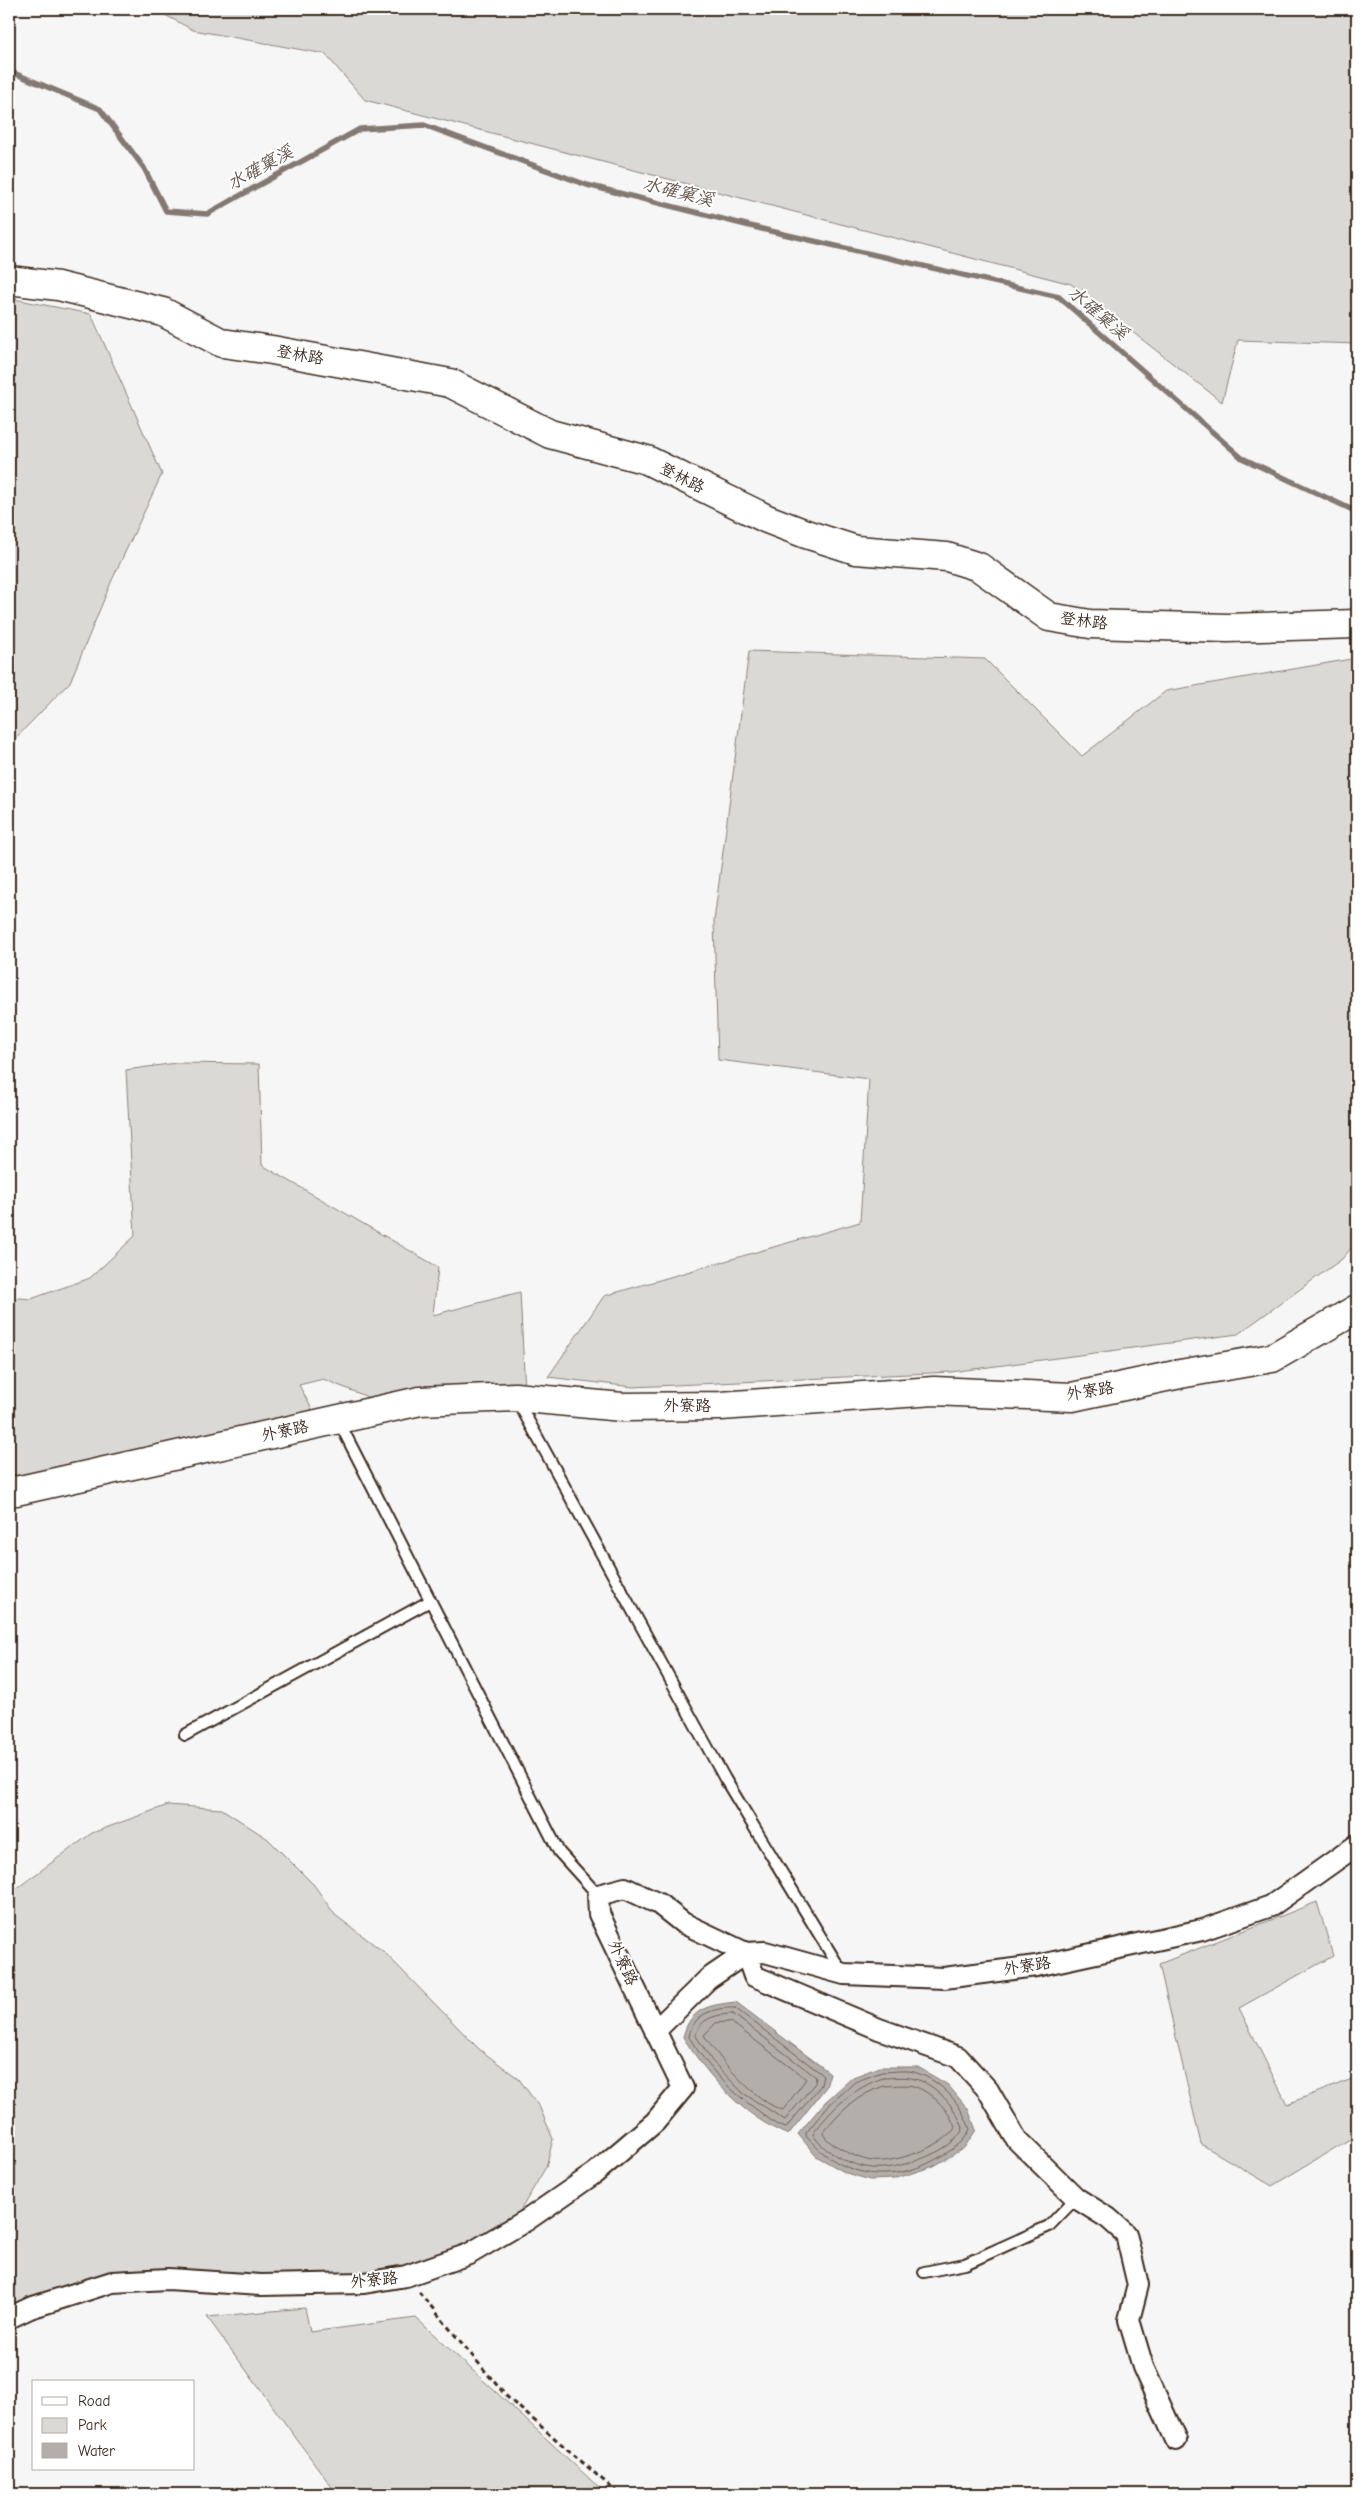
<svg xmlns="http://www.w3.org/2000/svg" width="1366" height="2503" font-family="'Comic Neue','LXGW WenKai TC',sans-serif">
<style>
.green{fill:#dbd9d6;stroke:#8b827a}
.water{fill:#b4aeaa;stroke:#847972}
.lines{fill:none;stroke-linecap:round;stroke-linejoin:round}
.shore{stroke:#6b5f56;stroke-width:1}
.stream{stroke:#847972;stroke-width:5.5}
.lane-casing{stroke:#3b2a1e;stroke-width:14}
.street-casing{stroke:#3b2a1e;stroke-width:24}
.secondary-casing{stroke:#3b2a1e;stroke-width:31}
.path{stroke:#3b2a1e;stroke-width:3;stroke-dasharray:5 4;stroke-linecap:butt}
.lane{stroke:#fff;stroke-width:10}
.street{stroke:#fff;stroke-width:20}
.secondary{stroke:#fff;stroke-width:28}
.labels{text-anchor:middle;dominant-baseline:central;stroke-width:4;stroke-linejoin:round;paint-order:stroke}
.street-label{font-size:16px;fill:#3b2a1e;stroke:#fff}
.water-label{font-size:18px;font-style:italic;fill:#65584f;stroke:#fff}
</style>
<rect width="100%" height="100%" fill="#f7f6f6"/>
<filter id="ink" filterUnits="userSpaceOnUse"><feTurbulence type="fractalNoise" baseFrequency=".02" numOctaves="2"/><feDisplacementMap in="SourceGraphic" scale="10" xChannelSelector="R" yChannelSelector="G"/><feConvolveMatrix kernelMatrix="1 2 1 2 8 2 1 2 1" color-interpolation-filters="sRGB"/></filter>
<g filter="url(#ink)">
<path class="green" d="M154 9H1357V344L1238 340 1222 402 1071 284 365 100 325 54 193 30Z
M9 298 91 314 162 474 112 580 70 682 9 745Z
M749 651 985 659 1082 756 1166 691 1357 658V1241L1342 1259 1238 1334 951 1372 633 1387 548 1377 604 1296 860 1222 869 1079 718 1060 714 921Z
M176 1063 259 1064 262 1165 438 1267 433 1315 520 1292 525 1392 375 1400 323 1379 299 1385 315 1415 41 1485 9 1474V1297L31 1299 90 1278 135 1236 126 1070Z
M168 1805 222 1809 268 1839 314 1885 335 1915 384 1952 479 2049 519 2079 540 2108 553 2139 546 2167 517 2216 451 2252 372 2276 151 2275 9 2315V1894L92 1833Z
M1317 1902 1333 1956 1239 2008 1287 2104 1357 2077V2139L1355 2136 1272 2186 1201 2144 1159 1964Z
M305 2308 310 2332 416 2318 606 2494H337L207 2317Z"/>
<path class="water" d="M736 2002 830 2073 826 2087 788 2135C743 2116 709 2078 683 2037 690 2008 709 2005 736 2002Z
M880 2067H918L948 2085 968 2109 976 2130 964 2148 934 2166 894 2179 870 2180 846 2173 816 2156 798 2134 825 2102 853 2077Z"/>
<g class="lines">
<path class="shore" d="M735 2008 823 2075 821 2085 786 2128C776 2126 768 2118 760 2112 730 2091 708 2068 689 2037 692 2014 715 2007 735 2008Z
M733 2014 816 2077 815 2083 785 2120 743 2093 712 2061 696 2036C698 2018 718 2014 733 2014Z
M731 2022 806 2079 783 2110C758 2104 717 2057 704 2035L716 2023Z
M882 2072C892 2072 908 2069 917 2073 943 2082 961 2104 970 2129 964 2143 953 2149 940 2157 892 2185 842 2179 806 2136V2133L828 2106 855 2082Z
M883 2078C892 2078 905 2076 915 2079 936 2084 956 2108 963 2128 955 2152 895 2171 872 2168 852 2166 822 2152 813 2134 831 2109 853 2088 883 2078Z
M884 2086C893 2086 904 2084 913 2086 930 2091 950 2110 955 2128 945 2146 893 2164 872 2161 860 2159 850 2154 840 2148 833 2144 826 2141 823 2133 840 2112 858 2094 884 2086Z"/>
<path class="stream" d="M9 71 100 109 144 168 166 211 207 214 360 129 424 125 587 185 766 230 1059 297 1242 458 1357 512"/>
<g class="lane-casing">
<path id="lane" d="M517 1400 725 1779 842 1972
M338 1420 559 1852 598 1895
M185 1735 430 1601
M924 2272 965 2264 1049 2226 1076 2198"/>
</g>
<g class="street-casing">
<path id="street" d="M655 2031 708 1979 746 1953 754 1976 879 2029 958 2057 988 2090 1017 2140 1076 2198 1108 2218 1126 2234 1138 2285 1129 2320 1143 2367 1176 2440
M9 2318 30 2308 112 2282 168 2279 261 2285 364 2283 406 2276 469 2254 527 2220 595 2173 655 2122 683 2088 599 1914 598 1895 625 1888 659 1904 683 1923 746 1953 765 1952 844 1974 944 1978 1036 1966 1202 1930 1271 1906 1357 1845"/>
</g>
<g class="secondary-casing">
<path id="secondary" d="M9 280 58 286 163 312 222 343 272 350 450 383 550 434 647 460 767 519 806 534 856 550 947 557 979 567 1049 617 1090 624 1227 628 1357 624
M9 1489 16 1491 420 1401 515 1397 622 1407 721 1406 934 1391 1072 1397 1180 1374 1272 1358 1357 1309"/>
</g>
<path class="path" d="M419 2292 506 2396 619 2494"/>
<use href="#lane" class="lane"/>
<use href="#street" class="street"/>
<use href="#secondary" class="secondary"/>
</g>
</g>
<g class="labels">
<g class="street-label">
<text transform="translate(300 355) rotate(10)">登林路</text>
<text transform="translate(682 478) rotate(27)">登林路</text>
<text transform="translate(1084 621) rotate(7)">登林路</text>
<text transform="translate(1090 1391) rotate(-9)">外寮路</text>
<text x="687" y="1406">外寮路</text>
<text transform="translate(285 1431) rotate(-12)">外寮路</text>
<text transform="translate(623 1963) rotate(65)">外寮路</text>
<text transform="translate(1027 1966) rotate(-9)">外寮路</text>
<text transform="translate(374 2280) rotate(-6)">外寮路</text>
</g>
<g class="water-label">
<text transform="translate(260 168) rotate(-29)">水確窠溪</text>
<text transform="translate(678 192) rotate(14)">水確窠溪</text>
<text transform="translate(1098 313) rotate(40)">水確窠溪</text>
</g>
</g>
<rect width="1366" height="2503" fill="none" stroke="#fff" stroke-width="30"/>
<rect x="15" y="15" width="1336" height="2473" fill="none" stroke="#3b2a1e" stroke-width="2" filter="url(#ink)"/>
<rect x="32" y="2380" width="162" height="90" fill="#ffffff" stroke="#b1aaa5"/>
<rect x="42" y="2397" width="25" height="8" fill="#ffffff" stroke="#b1aaa5"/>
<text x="78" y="2406" font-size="15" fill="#3b2a1e">Road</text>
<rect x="42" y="2418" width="25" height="15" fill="#dbd9d6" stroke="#b1aaa5"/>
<text x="78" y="2430" font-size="15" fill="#3b2a1e">Park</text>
<rect x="42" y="2443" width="25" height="15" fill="#b4aeaa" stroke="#b1aaa5"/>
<text x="78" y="2456" font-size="15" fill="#3b2a1e">Water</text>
</svg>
